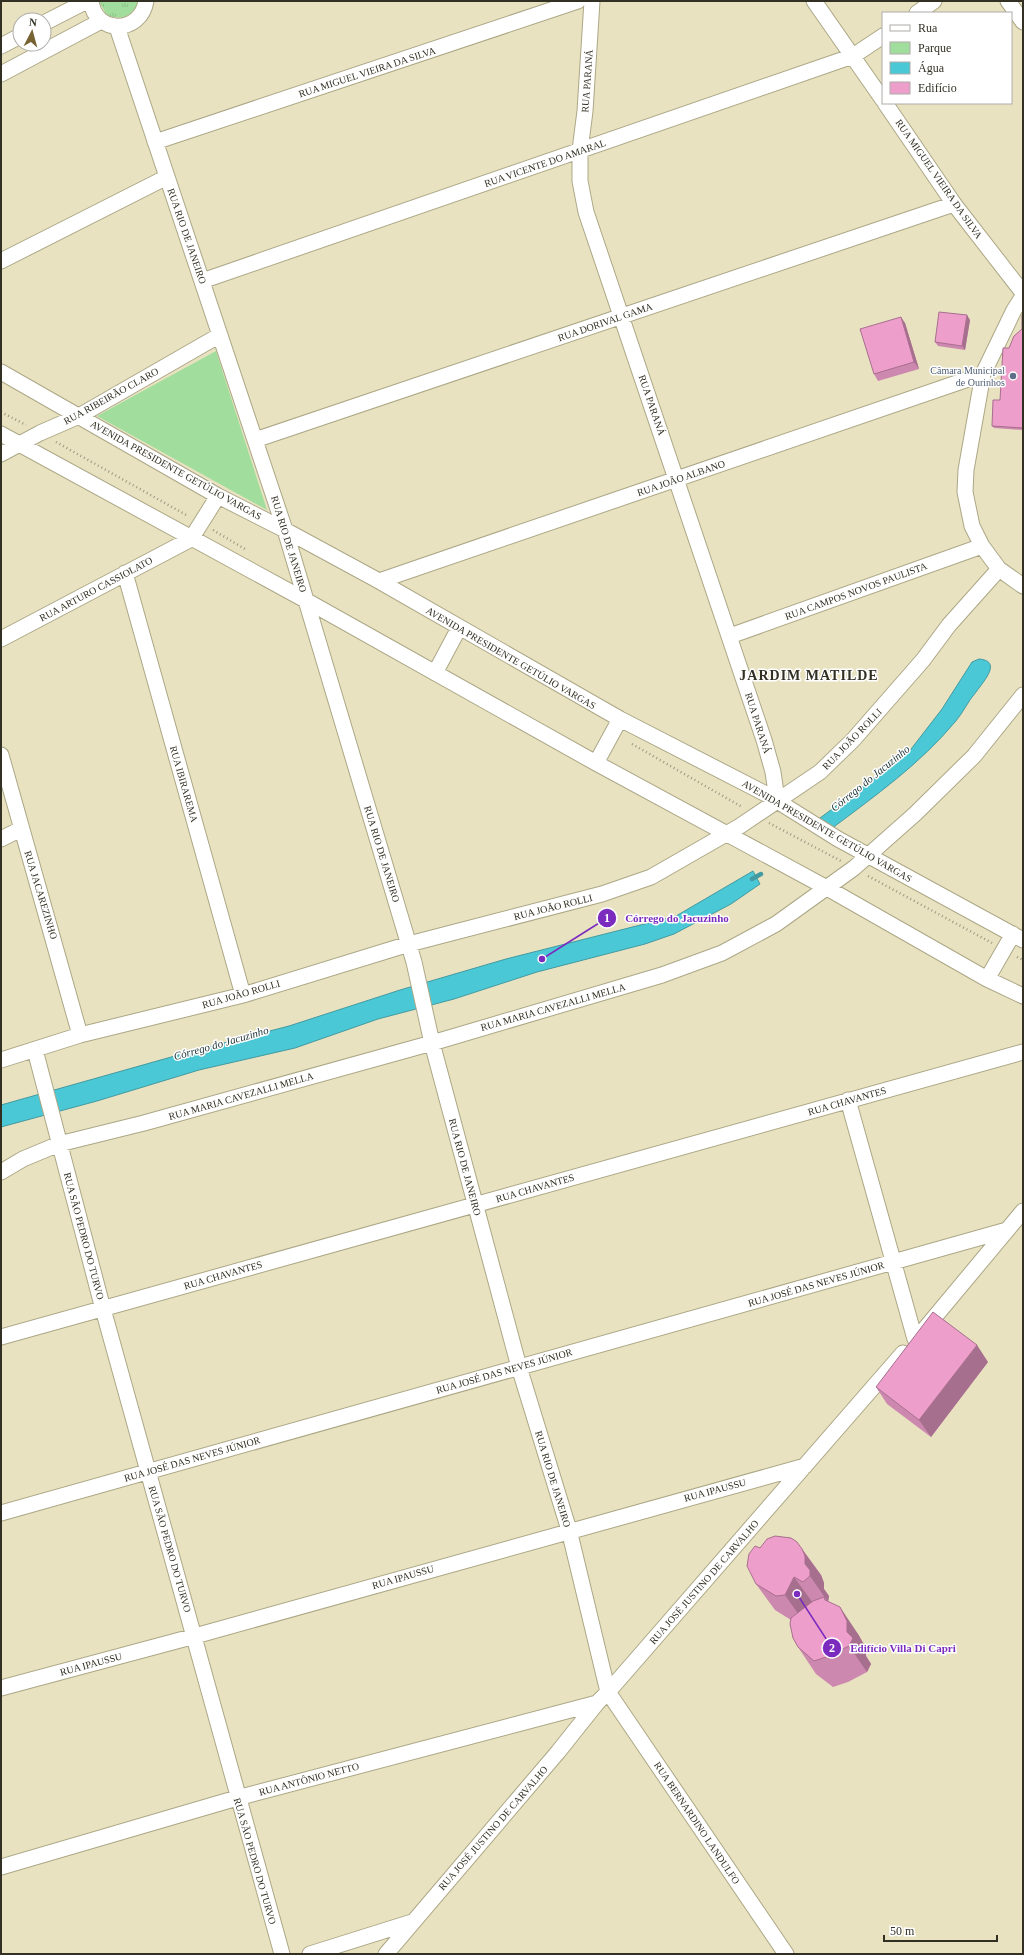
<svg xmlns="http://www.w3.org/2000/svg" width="1024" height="1955" font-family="Georgia,serif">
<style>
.grass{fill:url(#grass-tufts)}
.green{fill:#a1de9d}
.water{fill:#4ac8d6;stroke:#439aa0}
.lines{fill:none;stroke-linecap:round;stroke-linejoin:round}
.stream{stroke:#439aa0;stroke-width:4.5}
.minor-casing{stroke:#aca786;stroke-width:17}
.path{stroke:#9d9880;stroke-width:2.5;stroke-dasharray:1 3;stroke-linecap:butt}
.minor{stroke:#fff;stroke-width:15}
.wall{fill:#cd88af}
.shaded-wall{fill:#a76f8e}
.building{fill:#ee9ecb;stroke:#a76f8e}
.service-dot{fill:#5c6f8a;stroke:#fff;stroke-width:1.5}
.labels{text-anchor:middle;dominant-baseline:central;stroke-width:3;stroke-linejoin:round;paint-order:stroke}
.street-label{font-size:10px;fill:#323023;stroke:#fff}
.service-label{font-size:10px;fill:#4e5e75;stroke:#fff;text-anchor:end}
.water-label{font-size:11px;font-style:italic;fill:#192f32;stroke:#fff}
.district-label{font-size:14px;font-weight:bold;letter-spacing:1px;fill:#323023;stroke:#fff}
.leader{fill:none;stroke:#7b2cbf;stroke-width:1.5}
.callout-dot{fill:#7b2cbf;stroke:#fff;stroke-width:1.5}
.mark-label{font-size:12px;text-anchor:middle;font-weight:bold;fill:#fff}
.callout-label{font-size:11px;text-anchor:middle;font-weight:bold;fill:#7b2cbf;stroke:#fff;stroke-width:3;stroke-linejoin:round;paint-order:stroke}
</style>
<defs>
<pattern id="grass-tufts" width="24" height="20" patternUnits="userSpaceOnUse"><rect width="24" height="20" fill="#a1de9d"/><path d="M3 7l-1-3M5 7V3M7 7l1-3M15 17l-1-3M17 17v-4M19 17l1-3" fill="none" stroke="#8bbf87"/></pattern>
</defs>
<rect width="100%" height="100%" fill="#e8e2c1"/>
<path class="grass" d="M99 1H139C133 16 121 22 106 14Z"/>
<path class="green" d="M216 351 267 510 97 416Z"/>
<path class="water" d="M979 659C1003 661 983 682 976 692 968 701 963 713 955 722 920 764 875 796 831 829L820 818 908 753 942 709 972 662Z
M753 871 760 884 731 904 674 934 645 944 537 972 454 999 378 1019 295 1048 199 1070 97 1101 1 1127V1105L189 1052 289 1026 400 990 506 959 676 916Z"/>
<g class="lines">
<path class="stream" d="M752 879 761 874"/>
<g class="minor-casing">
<path id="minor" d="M91 1C95 35 141 34 146 1
M592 1 585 111 580 150V181L586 212 764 740 773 772 777 800
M814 1 883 100
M1008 1 1023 22
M917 13 934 1
M44 23 87 1
M117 27 285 530 414 962 432 1043 519 1367 569 1530 608 1692 786 1954
M1 46 20 36
M1 74 101 21
M885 103 954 204 1023 293
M155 142 578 1
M1 261 167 177
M202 281 853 56 883 36
M1023 296 1014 310 983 374 966 470 965 492 972 526 982 546 999 569 1023 586
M1 372 218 496 285 530 379 581 620 719 766 794 838 839 1023 940
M1 434 307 601 596 763 827 888 987 979 1023 996
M255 440 954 204
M1 454 40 433 79 416 220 335
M125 573 243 995
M379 581 983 374
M730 636 982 546
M1 639 191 539 218 496
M435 673 459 628
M1 755 80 1035
M596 763 620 719
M1 839 21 829
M987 979 1013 934
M35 1050 103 1309 282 1954
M1 1060 80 1035 243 995 409 944 602 894 651 877 740 826 820 772 853 740 923 660 949 625 999 569
M848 1100 915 1339
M1 1172 23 1159 59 1144 144 1123 432 1043 662 975 722 953 776 924 854 868 915 814 974 756 1023 695
M923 1331 1023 1211
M1 1337 1023 1052
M1 1513 1007 1230
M1 1688 195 1636 805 1466
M1 1867 237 1798 597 1703
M310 1954 412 1922
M386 1954 558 1752 597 1703 608 1692 903 1353"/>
</g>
<path class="path" d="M1 412 26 425
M56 442 188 516
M213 530 245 549
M632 744 742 807
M769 823 841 861
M868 876 992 943
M1017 957 1023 960"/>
<use href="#minor" class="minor"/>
</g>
<path class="wall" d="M1023 315V430L994 428 992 426 1000 400 1009 348 1022 329Z
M970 320 965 350 938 346 935 342Z
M905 323 919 369 878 381 874 374Z
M988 1362 931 1437 887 1404 876 1387Z
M802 1549 821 1575 824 1583V1589L829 1596 828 1602 858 1634 866 1648V1656L871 1664 867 1672 848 1682 833 1687 816 1674 798 1647 791 1620 775 1610 756 1584Z"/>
<path class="shaded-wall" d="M967 315 970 320 965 350 962 346Z
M901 317 905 323 919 369 914 362Z
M977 1345 988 1362 931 1437 919 1420Z
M802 1549 821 1575 824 1583V1589L829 1596 828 1602 810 1576 805 1564Z
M794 1577 813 1603 803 1621 785 1595Z
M840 1607 858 1634 866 1648V1656L871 1664 867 1672 849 1646 847 1632Z"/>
<path class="building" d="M939 312 967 315 962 346 935 342Z
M1022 315H1023V428L992 426 993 400H1000L1003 348H1009L1014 336 1022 329Z
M901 317 914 362 874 374 860 329Z
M933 1312 977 1345 919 1420 876 1387Z
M775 1536 791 1538 797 1542 802 1549 805 1556V1564L810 1570V1576L803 1582 794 1577 785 1595 776 1596 756 1584 747 1566 749 1554 755 1546 760 1548 767 1539Z
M824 1597 825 1600 840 1607 847 1621V1632L853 1638 849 1646 829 1656 814 1661 798 1647 793 1638 790 1624 791 1618 813 1601Z"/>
<circle class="service-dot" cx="1013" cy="376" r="4"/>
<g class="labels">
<g class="street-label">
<text transform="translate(367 72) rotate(-18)">RUA MIGUEL VIEIRA DA SILVA</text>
<text transform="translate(587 81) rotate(-86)">RUA PARANÁ</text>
<text transform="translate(545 163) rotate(-19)">RUA VICENTE DO AMARAL</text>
<text transform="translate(939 179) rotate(55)">RUA MIGUEL VIEIRA DA SILVA</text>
<text transform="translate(187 236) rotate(71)">RUA RIO DE JANEIRO</text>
<text transform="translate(605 322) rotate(-19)">RUA DORIVAL GAMA</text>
<text transform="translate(111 396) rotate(-29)">RUA RIBEIRÃO CLARO</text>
<text transform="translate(652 405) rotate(71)">RUA PARANÁ</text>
<text transform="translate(176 470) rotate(29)">AVENIDA PRESIDENTE GETÚLIO VARGAS</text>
<text transform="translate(681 478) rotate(-19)">RUA JOÃO ALBANO</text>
<text transform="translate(289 544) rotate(73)">RUA RIO DE JANEIRO</text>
<text transform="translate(96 589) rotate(-28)">RUA ARTURO CASSIOLATO</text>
<text transform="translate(856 591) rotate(-20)">RUA CAMPOS NOVOS PAULISTA</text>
<text transform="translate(511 658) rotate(30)">AVENIDA PRESIDENTE GETÚLIO VARGAS</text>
<text transform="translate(758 723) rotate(72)">RUA PARANÁ</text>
<text transform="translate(852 739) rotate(-46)">RUA JOÃO ROLLI</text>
<text transform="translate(184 784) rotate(74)">RUA IBIRAREMA</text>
<text transform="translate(827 831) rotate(30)">AVENIDA PRESIDENTE GETÚLIO VARGAS</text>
<text transform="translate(382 854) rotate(73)">RUA RIO DE JANEIRO</text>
<text transform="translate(41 895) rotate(73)">RUA JACAREZINHO</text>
<text transform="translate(553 907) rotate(-14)">RUA JOÃO ROLLI</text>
<text transform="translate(241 994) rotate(-16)">RUA JOÃO ROLLI</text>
<text transform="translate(553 1007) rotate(-16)">RUA MARIA CAVEZALLI MELLA</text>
<text transform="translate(241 1096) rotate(-16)">RUA MARIA CAVEZALLI MELLA</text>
<text transform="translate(847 1101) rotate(-16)">RUA CHAVANTES</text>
<text transform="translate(465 1167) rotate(75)">RUA RIO DE JANEIRO</text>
<text transform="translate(535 1188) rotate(-16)">RUA CHAVANTES</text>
<text transform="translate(84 1236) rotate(75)">RUA SÃO PEDRO DO TURVO</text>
<text transform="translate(223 1275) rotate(-16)">RUA CHAVANTES</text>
<text transform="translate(816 1284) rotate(-16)">RUA JOSÉ DAS NEVES JÚNIOR</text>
<text transform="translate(504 1371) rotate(-16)">RUA JOSÉ DAS NEVES JÚNIOR</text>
<text transform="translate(192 1459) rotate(-16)">RUA JOSÉ DAS NEVES JÚNIOR</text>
<text transform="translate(553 1479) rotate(73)">RUA RIO DE JANEIRO</text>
<text transform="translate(715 1490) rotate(-15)">RUA IPAUSSU</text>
<text transform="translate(170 1549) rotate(74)">RUA SÃO PEDRO DO TURVO</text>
<text transform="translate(403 1577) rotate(-16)">RUA IPAUSSU</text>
<text transform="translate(704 1582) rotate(-49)">RUA JOSÉ JUSTINO DE CARVALHO</text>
<text transform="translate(91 1664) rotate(-15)">RUA IPAUSSU</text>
<text transform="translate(309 1779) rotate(-15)">RUA ANTÔNIO NETTO</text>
<text transform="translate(697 1823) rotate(56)">RUA BERNARDINO LANDULFO</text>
<text transform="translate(493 1828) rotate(-49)">RUA JOSÉ JUSTINO DE CARVALHO</text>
<text transform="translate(255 1861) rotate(74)">RUA SÃO PEDRO DO TURVO</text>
</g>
<g class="service-label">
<text x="1005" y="370">Câmara Municipal<tspan x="1005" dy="12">de Ourinhos</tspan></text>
</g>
<g class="water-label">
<text transform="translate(870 778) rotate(-39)">Córrego do Jacuzinho</text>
<text transform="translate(221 1043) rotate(-16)">Córrego do Jacuzinho</text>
</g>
<g class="district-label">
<text x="809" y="675">JARDIM MATILDE</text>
</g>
</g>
<path class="leader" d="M542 959L607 918M797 1594L832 1648"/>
<g class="callout-dot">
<circle cx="542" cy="959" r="4"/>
<circle cx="797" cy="1594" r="4"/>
<circle cx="607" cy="918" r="10"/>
<circle cx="832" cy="1648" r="10"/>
</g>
<g class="mark-label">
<text x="607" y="922">1</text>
<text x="832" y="1652">2</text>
</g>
<g class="callout-label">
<text x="677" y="922">Córrego do Jacuzinho</text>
<text x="903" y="1652">Edifício Villa Di Capri</text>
</g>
<rect width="1024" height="1955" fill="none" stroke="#323023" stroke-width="4"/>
<rect x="882" y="12" width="130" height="92" fill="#ffffff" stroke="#adaca7"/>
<rect x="890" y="25" width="20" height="6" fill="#ffffff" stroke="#adaca7"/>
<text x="918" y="32" font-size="12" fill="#323023">Rua</text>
<rect x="890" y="42" width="20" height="12" fill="#a1de9d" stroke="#adaca7"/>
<text x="918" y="52" font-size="12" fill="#323023">Parque</text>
<rect x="890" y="62" width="20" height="12" fill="#4ac8d6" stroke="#adaca7"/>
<text x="918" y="72" font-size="12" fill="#323023">Água</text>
<rect x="890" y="82" width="20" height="12" fill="#ee9ecb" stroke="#adaca7"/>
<text x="918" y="92" font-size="12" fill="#323023">Edifício</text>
<g transform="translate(32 32) rotate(6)"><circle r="19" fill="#ffffff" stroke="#adaca7"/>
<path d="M0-3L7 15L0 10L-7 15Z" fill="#776231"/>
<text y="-6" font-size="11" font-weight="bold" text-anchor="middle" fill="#323023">N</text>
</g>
<path d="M884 1935v6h113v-6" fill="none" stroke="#323023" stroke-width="2"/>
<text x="890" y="1935" font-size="12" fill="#323023" stroke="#ffffff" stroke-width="3" paint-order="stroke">50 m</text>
</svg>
